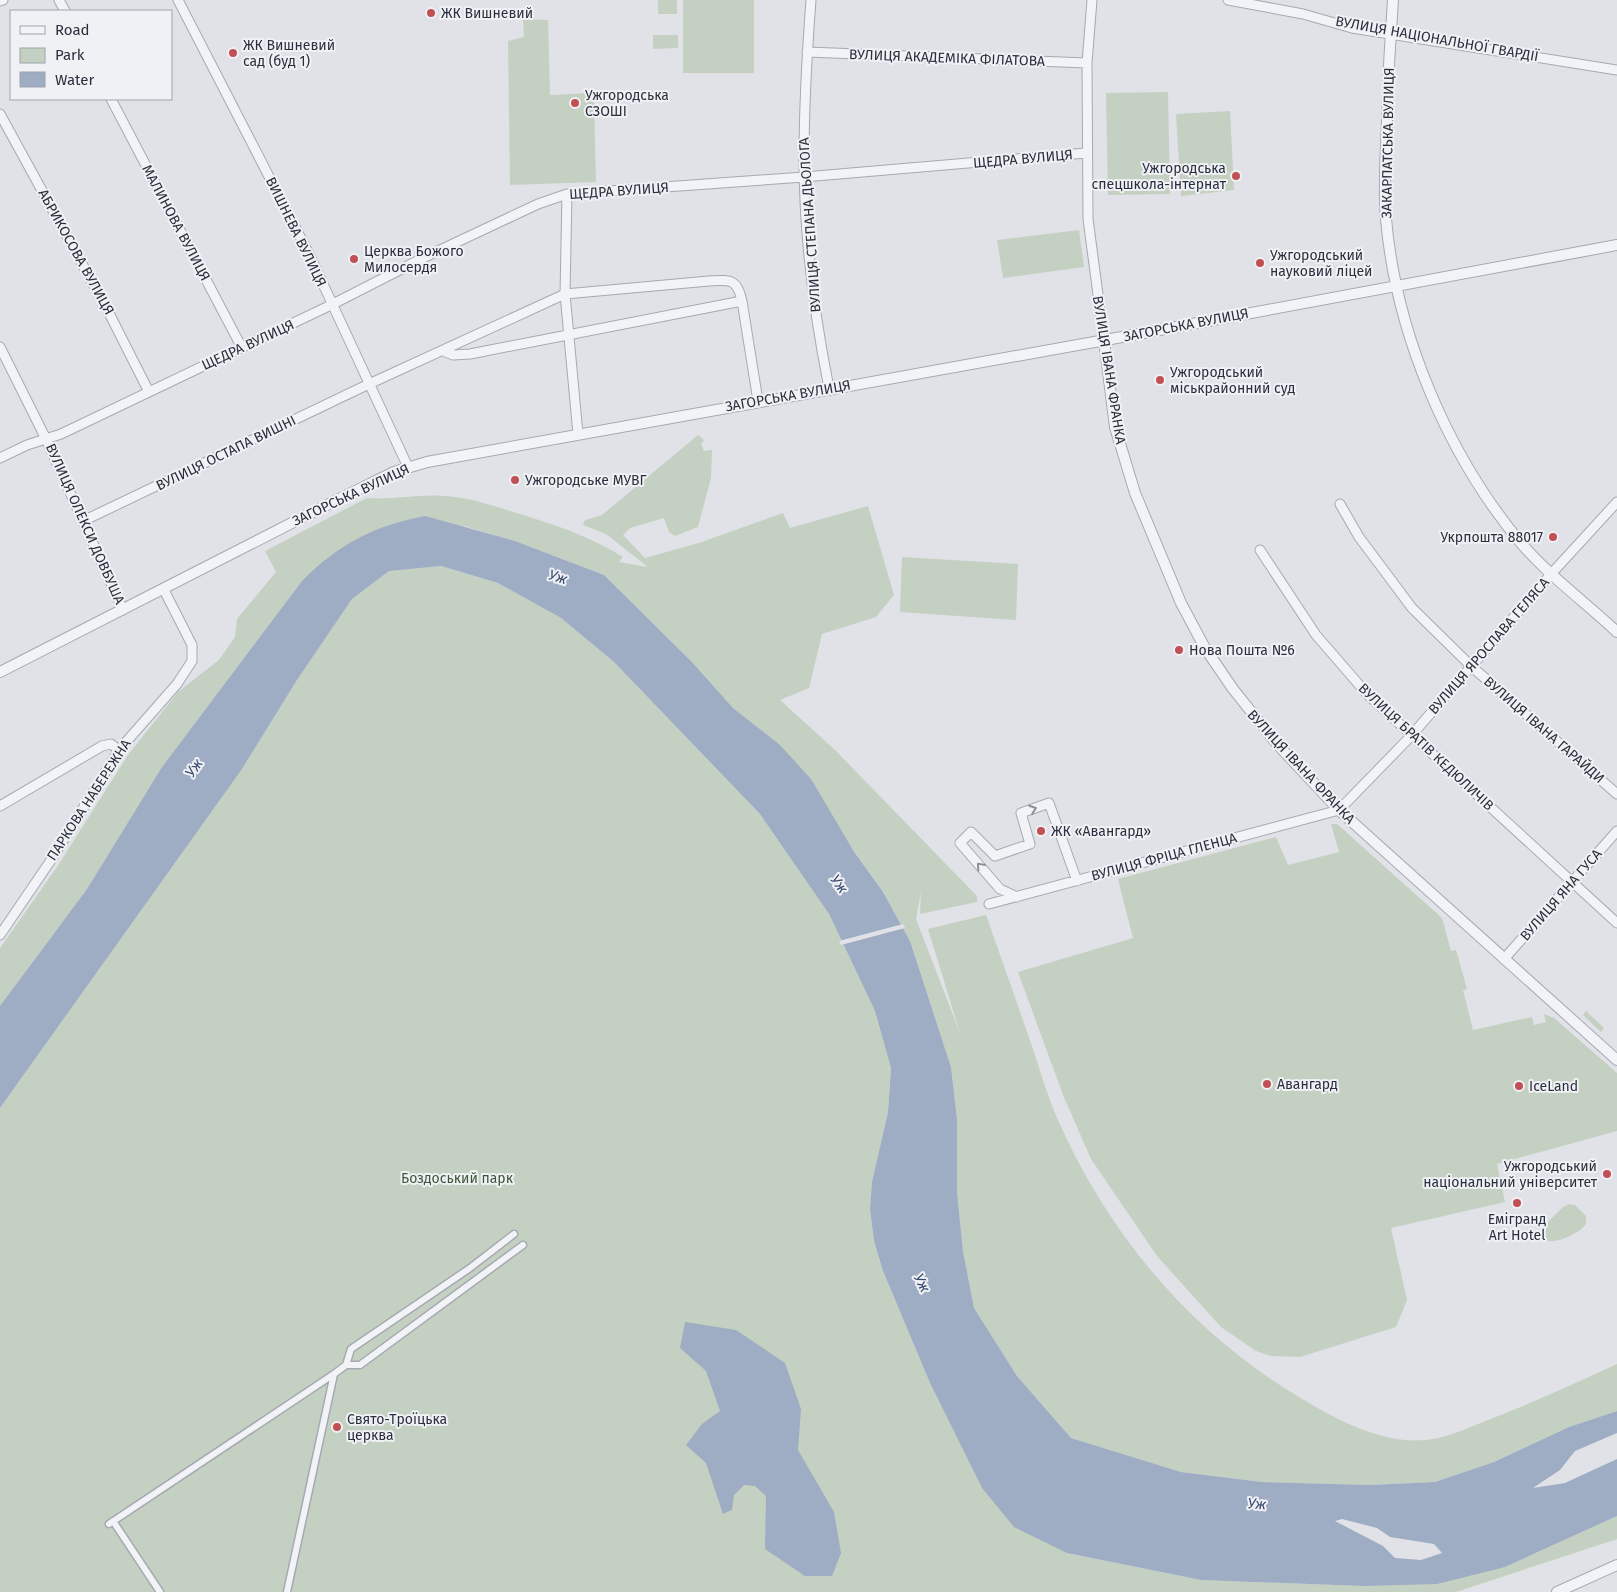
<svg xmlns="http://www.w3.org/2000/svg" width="1617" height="1592" font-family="'Fira Sans',sans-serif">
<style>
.green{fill:#c4d0c1}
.water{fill:#9eacc4;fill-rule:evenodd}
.pier{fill:#e0e2e7}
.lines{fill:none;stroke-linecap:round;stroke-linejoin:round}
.pedestrian-casing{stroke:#a6a9b1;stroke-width:9}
.minor-casing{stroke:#a6a9b1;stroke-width:11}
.tertiary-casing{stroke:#a6a9b1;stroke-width:12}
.pedestrian{stroke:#f2f3f6;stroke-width:6}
.minor{stroke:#f2f3f6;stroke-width:9}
.tertiary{stroke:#f2f3f6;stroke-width:10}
.oneway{stroke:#8e919a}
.poi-dot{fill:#c15054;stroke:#eff1f5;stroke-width:2}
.labels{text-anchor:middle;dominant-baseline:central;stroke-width:4;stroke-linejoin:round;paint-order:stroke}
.poi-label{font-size:14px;fill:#2a2f3d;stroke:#eff1f5;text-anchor:start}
.street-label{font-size:14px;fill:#2a2f3d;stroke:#eff1f5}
.park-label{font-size:14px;fill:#3b5738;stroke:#eff1f5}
.water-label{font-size:15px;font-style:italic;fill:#384a6d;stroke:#eff1f5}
</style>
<rect width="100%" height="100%" fill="#e0e2e7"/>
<path class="green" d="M658 0H677V14H658Z
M683 0H754V73H683Z
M523 19 548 20 550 95 592 93 594 103 596 182 510 185 508 41 524 37Z
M653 35H678V48L653 49Z
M1168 92 1170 194 1108 195 1106 93Z
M1230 111 1234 190 1181 196 1176 114Z
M1079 230 1084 267 1003 278 997 240Z
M698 435 704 440 701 444 704 451 712 450 711 478 698 527 675 536 669 532 664 518 630 528 623 535 645 558 699 543 783 513 790 528 868 506 894 595 876 617 822 634 809 688 780 700 835 750 977 896V902L920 914 921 892 916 919 960 1033 928 929 986 915C1002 960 1018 1006 1034 1052 1041 1074 1048 1097 1057 1118 1108 1234 1190 1332 1299 1397 1335 1419 1381 1444 1425 1440 1447 1438 1468 1428 1488 1420 1532 1403 1574 1384 1617 1364V1411L1569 1427 1494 1462 1435 1482 1369 1485 1262 1482 1181 1472 1071 1438 1017 1376 974 1308 963 1251 957 1192V1119L951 1067 910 941 883 892 779 744 733 708 692 662 604 575 515 541 464 526 302 581 162 767 87 889 0 1006V948L57 867 128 755 178 692 219 660 235 637 237 619 276 572 265 551 367 498C393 500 418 494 443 496 466 497 489 504 510 511 550 523 588 535 623 557L619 562 648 567 606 534 583 525 585 520 602 515Z
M902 557 1018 564 1016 620 900 612Z
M441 566 498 583 561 618 614 662 760 814 829 914 875 1011 891 1068 888 1112 872 1182 870 1209 874 1241 883 1271 930 1383 982 1488 1067 1553 1201 1580 1363 1586 1505 1567 1617 1516V1539L1456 1592H0V1108L242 769 297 680 352 599 389 571Z
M1331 824H1337L1442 918 1451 951 1456 950 1467 989 1463 990 1473 1030 1532 1017 1534 1025 1546 1022 1544 1014 1554 1018 1617 1073V1131L1497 1164 1505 1202 1391 1228 1407 1300 1396 1327 1300 1357 1271 1356 1256 1351 1221 1327 1157 1256 1091 1159 1063 1095 1018 972 1133 938 1118 879 1276 837 1288 865 1339 852Z
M1586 1011 1604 1028 1601 1032 1583 1015Z
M1569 1204 1575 1205 1586 1216V1224C1580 1233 1558 1243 1548 1241L1540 1235 1541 1229 1563 1207Z"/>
<path class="water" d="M425 516 515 541 604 575 692 662 733 708 779 744 811 779 853 850 883 892 910 941 951 1067 957 1119V1192L963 1251 974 1308 1017 1376 1071 1438 1181 1472 1262 1482 1369 1485 1435 1482 1494 1462 1569 1427 1617 1411V1433L1575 1451 1560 1470 1533 1488 1565 1483 1617 1459V1516L1505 1567 1437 1584 1363 1586 1201 1580 1067 1553 1014 1527 982 1488 930 1383 883 1271 874 1241 870 1209 872 1182 888 1112 891 1068 875 1011 829 914 760 814 614 662 561 618 498 583 441 566 389 571 352 599 297 680 242 769 0 1108V1006L87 889 162 767 302 581C339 544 373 526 425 516ZM1342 1519 1377 1528 1390 1537 1434 1544 1442 1553 1421 1560 1395 1558 1383 1546 1335 1521Z
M685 1322 736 1330 785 1363 801 1409 798 1450 834 1512 841 1553 832 1576H805L765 1549 766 1496 755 1486 744 1485 734 1495 732 1510 723 1514 706 1463 686 1445 702 1424 720 1411 706 1371 680 1348Z"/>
<path class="pier" d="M903 924 905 928 841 945 839 941Z"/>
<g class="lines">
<g class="pedestrian-casing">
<path id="pedestrian" d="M346 1365H360L523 1245
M113 1521 160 1592
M109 1524 334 1374 346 1365 351 1349 470 1268 514 1234
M287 1592 334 1374"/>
</g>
<g class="minor-casing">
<path id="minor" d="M59 0 65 11
M178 0 310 256 408 467
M811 0C807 53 804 106 804 159 804 236 814 313 829 388
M1092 0 1087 63 1088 219 1104 340
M1228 0 1303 14 1352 28 1617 70
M0 1 3 0
M807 52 1087 63
M111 99 242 348
M0 114 109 313 149 392
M567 194 565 294 578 434
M0 347 46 439 123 610
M443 351 453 355 470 354 742 301
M0 458 27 445 61 434 331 305 423 258 538 204 567 194 804 177 1086 153
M1340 504 1359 537 1412 608 1471 666 1617 794
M83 521 369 384 565 294 709 281C730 280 737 278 742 301L758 401
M1260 550 1316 635 1368 695 1617 923
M0 806 102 746 111 744 119 750
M1017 897 1000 889 960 843 971 832 995 856 1030 844 1021 813 1049 803 1077 881
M989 904 1339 810 1411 736 1552 573 1617 502
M0 935 51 860 119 750 177 684 192 661V645L164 590
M1504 959 1617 831"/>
</g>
<g class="tertiary-casing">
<path id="tertiary" d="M1393 0C1390 40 1388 80 1387 121 1386 153 1383 186 1386 219 1396 333 1447 454 1520 542 1548 575 1585 602 1617 632
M1104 340 1115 427 1135 493 1181 603 1205 648 1233 689 1277 744 1339 810 1617 1060
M0 672 327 505 394 472 427 462 1122 337 1617 245
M1557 1592 1617 1565"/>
</g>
<use href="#pedestrian" class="pedestrian"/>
<use href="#minor" class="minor"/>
<use href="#tertiary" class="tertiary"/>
</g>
<defs><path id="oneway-chevron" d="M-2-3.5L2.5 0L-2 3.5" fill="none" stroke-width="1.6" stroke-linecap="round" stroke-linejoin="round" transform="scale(1.25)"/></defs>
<g class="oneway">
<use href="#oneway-chevron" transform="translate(1033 809) rotate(-20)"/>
<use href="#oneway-chevron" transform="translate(980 866) rotate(-131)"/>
</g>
<g class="poi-dot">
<circle cx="431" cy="13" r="5"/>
<circle cx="233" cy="53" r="5"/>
<circle cx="575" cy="103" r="5"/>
<circle cx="1236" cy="176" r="5"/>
<circle cx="354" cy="259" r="5"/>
<circle cx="1260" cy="263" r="5"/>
<circle cx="1160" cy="380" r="5"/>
<circle cx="515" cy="480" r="5"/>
<circle cx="1553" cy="537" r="5"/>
<circle cx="1179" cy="650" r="5"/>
<circle cx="1041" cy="831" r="5"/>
<circle cx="1267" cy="1084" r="5"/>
<circle cx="1519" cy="1086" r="5"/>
<circle cx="1607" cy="1174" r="5"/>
<circle cx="1517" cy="1203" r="5"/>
<circle cx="337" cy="1427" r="5"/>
</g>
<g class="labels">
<g class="poi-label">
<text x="441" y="13">ЖК Вишневий</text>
<text x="243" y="45">ЖК Вишневий<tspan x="243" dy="16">сад (буд 1)</tspan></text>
<text x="585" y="95">Ужгородська<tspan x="585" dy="16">СЗОШІ</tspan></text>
<text x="1226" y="168" text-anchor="end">Ужгородська<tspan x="1226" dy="16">спецшкола-інтернат</tspan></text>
<text x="364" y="251">Церква Божого<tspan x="364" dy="16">Милосердя</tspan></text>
<text x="1270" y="255">Ужгородський<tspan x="1270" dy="16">науковий ліцей</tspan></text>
<text x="1170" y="372">Ужгородський<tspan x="1170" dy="16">міськрайонний суд</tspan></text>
<text x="525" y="480">Ужгородське МУВГ</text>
<text x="1543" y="537" text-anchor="end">Укрпошта 88017</text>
<text x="1189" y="650">Нова Пошта №6</text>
<text x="1051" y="831">ЖК «Авангард»</text>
<text x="1277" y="1084">Авангард</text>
<text x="1529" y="1086">IceLand</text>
<text x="1597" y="1166" text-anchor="end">Ужгородський<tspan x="1597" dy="16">національний університет</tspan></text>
<text x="1517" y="1219" text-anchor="middle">Емігранд<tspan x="1517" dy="16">Art Hotel</tspan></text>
<text x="347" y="1419">Свято-Троїцька<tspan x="347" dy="16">церква</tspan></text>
</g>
<g class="street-label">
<text transform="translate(1437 39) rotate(10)">ВУЛИЦЯ НАЦІОНАЛЬНОЇ ГВАРДІЇ</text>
<text transform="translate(947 58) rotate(2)">ВУЛИЦЯ АКАДЕМІКА ФІЛАТОВА</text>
<text transform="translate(1388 143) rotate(-89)">ЗАКАРПАТСЬКА ВУЛИЦЯ</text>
<text transform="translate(1023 159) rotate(-5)">ЩЕДРА ВУЛИЦЯ</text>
<text transform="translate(619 191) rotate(-4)">ЩЕДРА ВУЛИЦЯ</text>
<text transform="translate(176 223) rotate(62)">МАЛИНОВА ВУЛИЦЯ</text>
<text transform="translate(810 225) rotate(-94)">ВУЛИЦЯ СТЕПАНА ДЬОЛОГА</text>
<text transform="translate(296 232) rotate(64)">ВИШНЕВА ВУЛИЦЯ</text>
<text transform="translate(76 252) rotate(61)">АБРИКОСОВА ВУЛИЦЯ</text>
<text transform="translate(1186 325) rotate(-11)">ЗАГОРСЬКА ВУЛИЦЯ</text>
<text transform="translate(248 345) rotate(-25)">ЩЕДРА ВУЛИЦЯ</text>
<text transform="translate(1109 370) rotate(81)">ВУЛИЦЯ ІВАНА ФРАНКА</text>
<text transform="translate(788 396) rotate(-10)">ЗАГОРСЬКА ВУЛИЦЯ</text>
<text transform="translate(226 453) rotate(-26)">ВУЛИЦЯ ОСТАПА ВИШНІ</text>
<text transform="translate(351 495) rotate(-25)">ЗАГОРСЬКА ВУЛИЦЯ</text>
<text transform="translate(85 524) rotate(66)">ВУЛИЦЯ ОЛЕКСИ ДОВБУША</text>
<text transform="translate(1489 646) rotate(-49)">ВУЛИЦЯ ЯРОСЛАВА ГЕЛЯСА</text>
<text transform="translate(1544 730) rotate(41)">ВУЛИЦЯ ІВАНА ГАРАЙДИ</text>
<text transform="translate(1426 747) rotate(43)">ВУЛИЦЯ БРАТІВ КЕДЮЛИЧІВ</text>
<text transform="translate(1301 767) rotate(47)">ВУЛИЦЯ ІВАНА ФРАНКА</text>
<text transform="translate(89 800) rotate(-57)">ПАРКОВА НАБЕРЕЖНА</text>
<text transform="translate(1164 857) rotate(-15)">ВУЛИЦЯ ФРІЦА ГЛЕНЦА</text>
<text transform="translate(1561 895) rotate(-49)">ВУЛИЦЯ ЯНА ГУСА</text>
</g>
<g class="park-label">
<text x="457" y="1178">Боздоський парк</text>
</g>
<g class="water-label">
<text transform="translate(558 577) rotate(17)">Уж</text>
<text transform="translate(194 768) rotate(-56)">Уж</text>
<text transform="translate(839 884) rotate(54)">Уж</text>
<text transform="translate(922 1283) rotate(64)">Уж</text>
<text transform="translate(1257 1504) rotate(4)">Уж</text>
</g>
</g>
<rect x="10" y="10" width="162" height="90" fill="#eff1f5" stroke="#a0a3ab"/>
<rect x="20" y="26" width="25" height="8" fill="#f2f3f6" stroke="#a0a3ab"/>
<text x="55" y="35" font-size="15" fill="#2a2f3d">Road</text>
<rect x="20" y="48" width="25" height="15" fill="#c4d0c1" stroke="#a0a3ab"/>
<text x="55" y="60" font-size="15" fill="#2a2f3d">Park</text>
<rect x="20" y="72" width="25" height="15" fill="#9eacc4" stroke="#a0a3ab"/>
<text x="55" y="85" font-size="15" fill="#2a2f3d">Water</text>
</svg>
